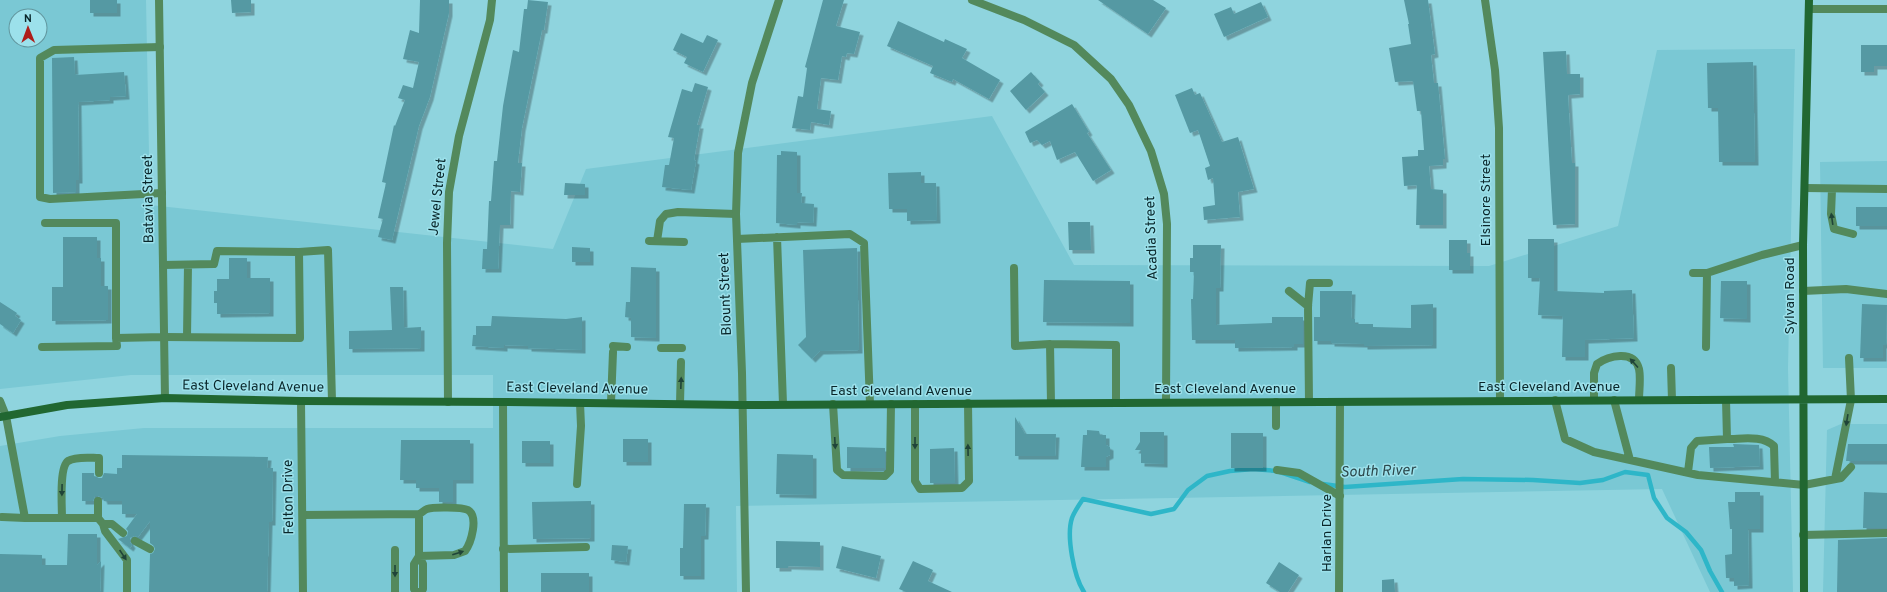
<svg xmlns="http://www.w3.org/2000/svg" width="1887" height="592" font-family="Overpass,sans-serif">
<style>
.built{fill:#7ac8d4;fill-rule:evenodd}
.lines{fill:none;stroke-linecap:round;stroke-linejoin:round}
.stream{stroke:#2eb6c8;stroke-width:4.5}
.building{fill:#5599a3;filter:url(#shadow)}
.lane{stroke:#53895c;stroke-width:8}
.street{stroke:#53895c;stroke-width:8}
.secondary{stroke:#216731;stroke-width:8}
.oneway{fill:#1f4439}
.labels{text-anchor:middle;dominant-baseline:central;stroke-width:3;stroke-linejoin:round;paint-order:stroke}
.street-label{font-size:14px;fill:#09262a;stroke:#9ce1eb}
.water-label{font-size:15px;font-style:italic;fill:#2c484c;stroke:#9ce1eb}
</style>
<defs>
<filter id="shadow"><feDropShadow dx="3.5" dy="3.5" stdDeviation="0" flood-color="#0004"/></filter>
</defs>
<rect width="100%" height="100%" fill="#8fd4de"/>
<path class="built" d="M0 0H146L150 205 553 249 586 169 992 116 1074 265 1489 266 1618 226 1657 50 1795 49 1788 368 1793 592H1710L1662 489 736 506 737 592H0V446L60 436 144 428H493V375H131L0 389ZM16 16H40V40H16Z
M1887 161V368H1823L1820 162Z
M1841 424H1887V592H1823L1827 430Z"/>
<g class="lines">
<path class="stream" d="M1323 484 1345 487 1463 479 1533 480 1580 483 1603 480 1625 472 1648 475 1654 498 1667 518 1686 532 1701 550 1710 571 1722 592
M1084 592C1074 577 1066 536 1072 518 1074 512 1079 505 1083 499L1151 514 1174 509 1188 490 1207 476 1230 471 1253 469 1277 471 1310 482"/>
</g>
<path class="building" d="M90 0H117V13H90Z
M231 0H251V12L232 13Z
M420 0H449V13L430 97 419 126 392 240 378 237 383 219 378 218 386 183 382 182 394 125 395 126 405 100 398 98 403 85 413 88 419 62 403 59 410 30 419 33Z
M528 0 548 2 544 30H542L522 128 518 163H522L520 192 511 191 510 225H500L498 269H482L483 249H487L489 201H491L494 161H497L503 106 513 50 519 52 524 9H527Z
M823 0H844L836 26 860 32 854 54 847 53 846 57 842 56 838 80 821 78 817 109 831 111 829 125 811 122 810 130 792 128 798 96 803 97 807 68 805 67Z
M1098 0H1153L1166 8 1148 34Z
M1404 0H1428L1435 54 1431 55 1434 83H1438L1445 159H1443V165L1429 166 1431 189 1443 190V225H1416L1417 185 1404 186 1402 157 1418 156V150H1424L1421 111H1417L1413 81 1395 82 1389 48 1411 44 1408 24H1409Z
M1261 2 1268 17 1224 37 1214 14 1231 7 1234 14Z
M898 21 944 42 945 39 967 49 962 58 1000 80 989 99 953 79 952 82 930 73 933 66 887 46Z
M681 33 703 43 707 35 718 40 703 72 684 63 687 57 673 50Z
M1861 45H1887V66H1874V72H1861Z
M1566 51 1567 74H1580V94L1568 95 1572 163H1575V224L1553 225 1543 52Z
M74 57 75 75 124 72 126 96 110 97V100L78 102 79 180H76V192L53 193 52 58Z
M1753 62 1755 162H1719L1718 108H1708L1707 63Z
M1031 72 1040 82 1038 84 1045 92 1026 110 1010 91Z
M695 83 708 87 697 125H700L694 160 696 161 691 190 662 187 665 165H669L674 138 668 137 682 89 692 92Z
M1192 88 1195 95 1200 93 1222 142 1238 137 1254 189 1238 192 1240 217 1204 220 1203 207 1215 205 1213 178 1208 180 1205 168 1210 166 1198 130 1190 133 1175 95Z
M1072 104 1089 132 1087 133 1111 170 1093 181 1075 152 1057 160 1050 141 1042 145 1037 140 1030 143 1025 132Z
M781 151 797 152V193H802L801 203 814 204 813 223 797 222V225L776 223 777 155H781Z
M921 172V183H936L937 220 907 221V209H889L888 173Z
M565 183 585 184V195H564Z
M1856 207H1887V226H1856Z
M1068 222H1090L1091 250H1069Z
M63 237H97V258H101V286H108V320L52 321V287H63Z
M1528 239H1554V291L1604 293V291L1632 290 1634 338 1585 340V357H1562L1563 316 1538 315 1540 278H1528Z
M1449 240H1467V253H1470V270H1449Z
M1193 245H1221L1220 288H1216V325L1272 323V317H1303V344H1294V347L1235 348V340H1192L1191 299H1193L1194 272H1190V258H1193Z
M572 247 590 248V262H572Z
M857 248 859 350 820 351 812 359 798 345 806 337 803 250Z
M229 258H247V278H270V313L217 314V303H214V291H217V279H229Z
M631 267 656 268V338L631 337V318L625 317 626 302H630Z
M1044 280 1130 281V323L1043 322Z
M1721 281H1747V319L1720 318Z
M390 287H403L404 328 421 327V348L349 349V331L392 330Z
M1320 291H1352L1351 319H1355V324H1373V327L1411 328V305L1433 304V345L1364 346V344L1331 343V341H1314V317H1320Z
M0 302 17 313 15 316 21 320 13 333 0 324Z
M1862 304 1887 305 1886 345H1883V358H1860Z
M492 316 566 319 582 317V350L528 348V346L504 345V348L472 346 473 335H476V326H491Z
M1015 417 1025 434H1056L1055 456H1015Z
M1087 430 1099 431 1100 435H1106V445L1110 447V455L1106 457V467H1081L1083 435H1087Z
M1140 432H1164V464L1141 463V450H1135L1140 442Z
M1231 433H1263V468H1231Z
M623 439H648V462H623Z
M401 440H470V480H453V502H439V488H416V480H400Z
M522 441H550V463H522Z
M1733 444 1759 445 1760 466 1710 468 1709 447H1734Z
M1848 444H1887V461H1846Z
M847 447 885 448V468H847Z
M954 448 955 483H930V449Z
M777 454 813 455V495L776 494Z
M122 455 268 457 267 468H273L272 522H269L267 592H149L150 554 153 553 155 549 154 546 150 543V521L138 537 134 536 130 538V542L132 545 130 548 118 539 127 536 128 531 126 529 137 514H122V501H104L103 498 98 496H95L93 501H82V473H94V476L99 478H102L104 473 117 474V468H122Z
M1735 492H1760V529H1748L1749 585 1734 586V578H1726L1725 555 1732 554V529H1730L1728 502H1735Z
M1864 492 1887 493V528H1863Z
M591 501V538L533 539 532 502Z
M684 504H706L705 536H701V576H680V548H683Z
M68 534H97V565L101 561 100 592H0V554L42 555V565H67Z
M1887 538V592H1837L1838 540Z
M776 541 820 542V567L788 566V568H776Z
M612 545 628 546 626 562 611 560Z
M842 546 881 556 876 578 836 568Z
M913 561 933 570 928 581 952 592H906L899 589Z
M1279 562 1299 575 1288 592H1280L1266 583Z
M541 573H589V592H541Z
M1394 579 1395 592H1382V580Z"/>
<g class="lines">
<path class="lane" d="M160 47 54 50 40 58V197L50 199 162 193
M1805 188 1887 189
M1832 189 1831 214 1834 229 1853 234
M777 237 783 404
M737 239 850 234 864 243 870 404
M649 241 684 242
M657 241 660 221 666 214 678 212 736 214
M299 252 328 250 332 401
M163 265 214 264 217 251 299 252 300 338 164 337
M1014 268 1015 346 1050 344 1051 403
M1693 273H1707
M1289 291 1308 306
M1803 291 1846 289 1887 294
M187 337 188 265
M1050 344 1116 345V403
M613 346 627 347
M1706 347 1707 273 1762 255 1803 245
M661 348H682
M1671 368 1672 400
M1555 400 1565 439 1594 452 1698 475 1804 485 1841 478 1851 467
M1594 400V373L1597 364C1608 356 1634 349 1639 369 1641 378 1639 391 1639 400
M1614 400 1630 460
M1726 400 1727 439C1743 439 1762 435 1774 446L1775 482
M1276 402V426
M1309 402 1308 306 1310 283H1329
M611 403 613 352
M680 404 681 362
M833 404 837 470 843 475 885 476 890 471 891 404
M915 404V481L920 489 962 488 969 481 968 403
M1277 470 1299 473 1340 496
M1688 472 1691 448 1697 441 1727 439
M1835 479 1851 400 1849 358
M577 484 581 426 580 403
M303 515 419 514V556L423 564V589L421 592
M2 517 25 518 6 416
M25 518H98L103 524 105 531 127 560V592
M62 518C62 507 59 467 68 461 76 456 91 458 99 458V473
M98 518V501
M103 524H112L123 533
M1803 535 1887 533
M135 541 150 549
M503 549 586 547
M395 550V592
M419 556 454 555 465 551C471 543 479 517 468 510 462 507 433 507 427 509 424 510 422 513 419 514
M416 592 414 589V564L419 556"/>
<path class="street" d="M159 0 165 398
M972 0 1024 20 1074 45 1111 79 1129 105 1151 151 1164 194 1167 224 1166 402
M1485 0 1495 70 1499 128 1500 400
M1809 9H1887
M45 223H116V338L164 337
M42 347 117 346 116 338
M0 401 6 416
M301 401 303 592
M448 402 447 243 449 192 459 136 490 20 492 0
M503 402 504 592
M746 592 742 373 736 214 738 153 752 83 779 0
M1339 592 1340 402"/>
<path class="secondary" d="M0 417 67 405 165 398 301 401 503 402 742 405 1887 399
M1804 592 1803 245 1809 0"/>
</g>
<defs><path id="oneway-solid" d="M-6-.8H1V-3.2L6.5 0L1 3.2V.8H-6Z"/></defs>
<g class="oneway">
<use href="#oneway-solid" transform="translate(1832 219) rotate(-98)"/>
<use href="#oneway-solid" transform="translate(1634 363) rotate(-132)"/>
<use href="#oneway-solid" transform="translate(681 383) rotate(-88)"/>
<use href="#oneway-solid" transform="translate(1847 420) rotate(99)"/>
<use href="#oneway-solid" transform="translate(835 443) rotate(87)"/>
<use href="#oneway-solid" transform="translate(915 443) rotate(90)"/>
<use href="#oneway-solid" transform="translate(968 450) rotate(-91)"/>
<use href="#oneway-solid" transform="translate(62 490) rotate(91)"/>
<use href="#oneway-solid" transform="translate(458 553) rotate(-17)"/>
<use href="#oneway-solid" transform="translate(123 555) rotate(56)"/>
<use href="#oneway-solid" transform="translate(395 571) rotate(90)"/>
</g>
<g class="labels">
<g class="street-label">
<text transform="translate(438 197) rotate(-84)">Jewel Street</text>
<text transform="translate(149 199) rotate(-91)">Batavia Street</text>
<text transform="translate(1486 200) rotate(-90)">Elsinore Street</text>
<text transform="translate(1152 238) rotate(-92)">Acadia Street</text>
<text transform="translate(726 294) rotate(-92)">Blount Street</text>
<text transform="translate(1790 296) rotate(-90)">Sylvan Road</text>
<text transform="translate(253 387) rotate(1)">East Cleveland Avenue</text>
<text x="1549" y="387">East Cleveland Avenue</text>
<text transform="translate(577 389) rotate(1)">East Cleveland Avenue</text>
<text x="1225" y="389">East Cleveland Avenue</text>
<text x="901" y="391">East Cleveland Avenue</text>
<text transform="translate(289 497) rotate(-91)">Felton Drive</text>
<text transform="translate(1327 533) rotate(-90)">Harlan Drive</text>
</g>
<g class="water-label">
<text transform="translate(1378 472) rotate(-2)">South River</text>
</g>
</g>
<g transform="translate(28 28) rotate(359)"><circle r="19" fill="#9ce1eb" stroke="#61969e"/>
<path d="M0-3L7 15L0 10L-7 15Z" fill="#ae1d1a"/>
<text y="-6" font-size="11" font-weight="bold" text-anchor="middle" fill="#09262a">N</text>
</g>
</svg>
